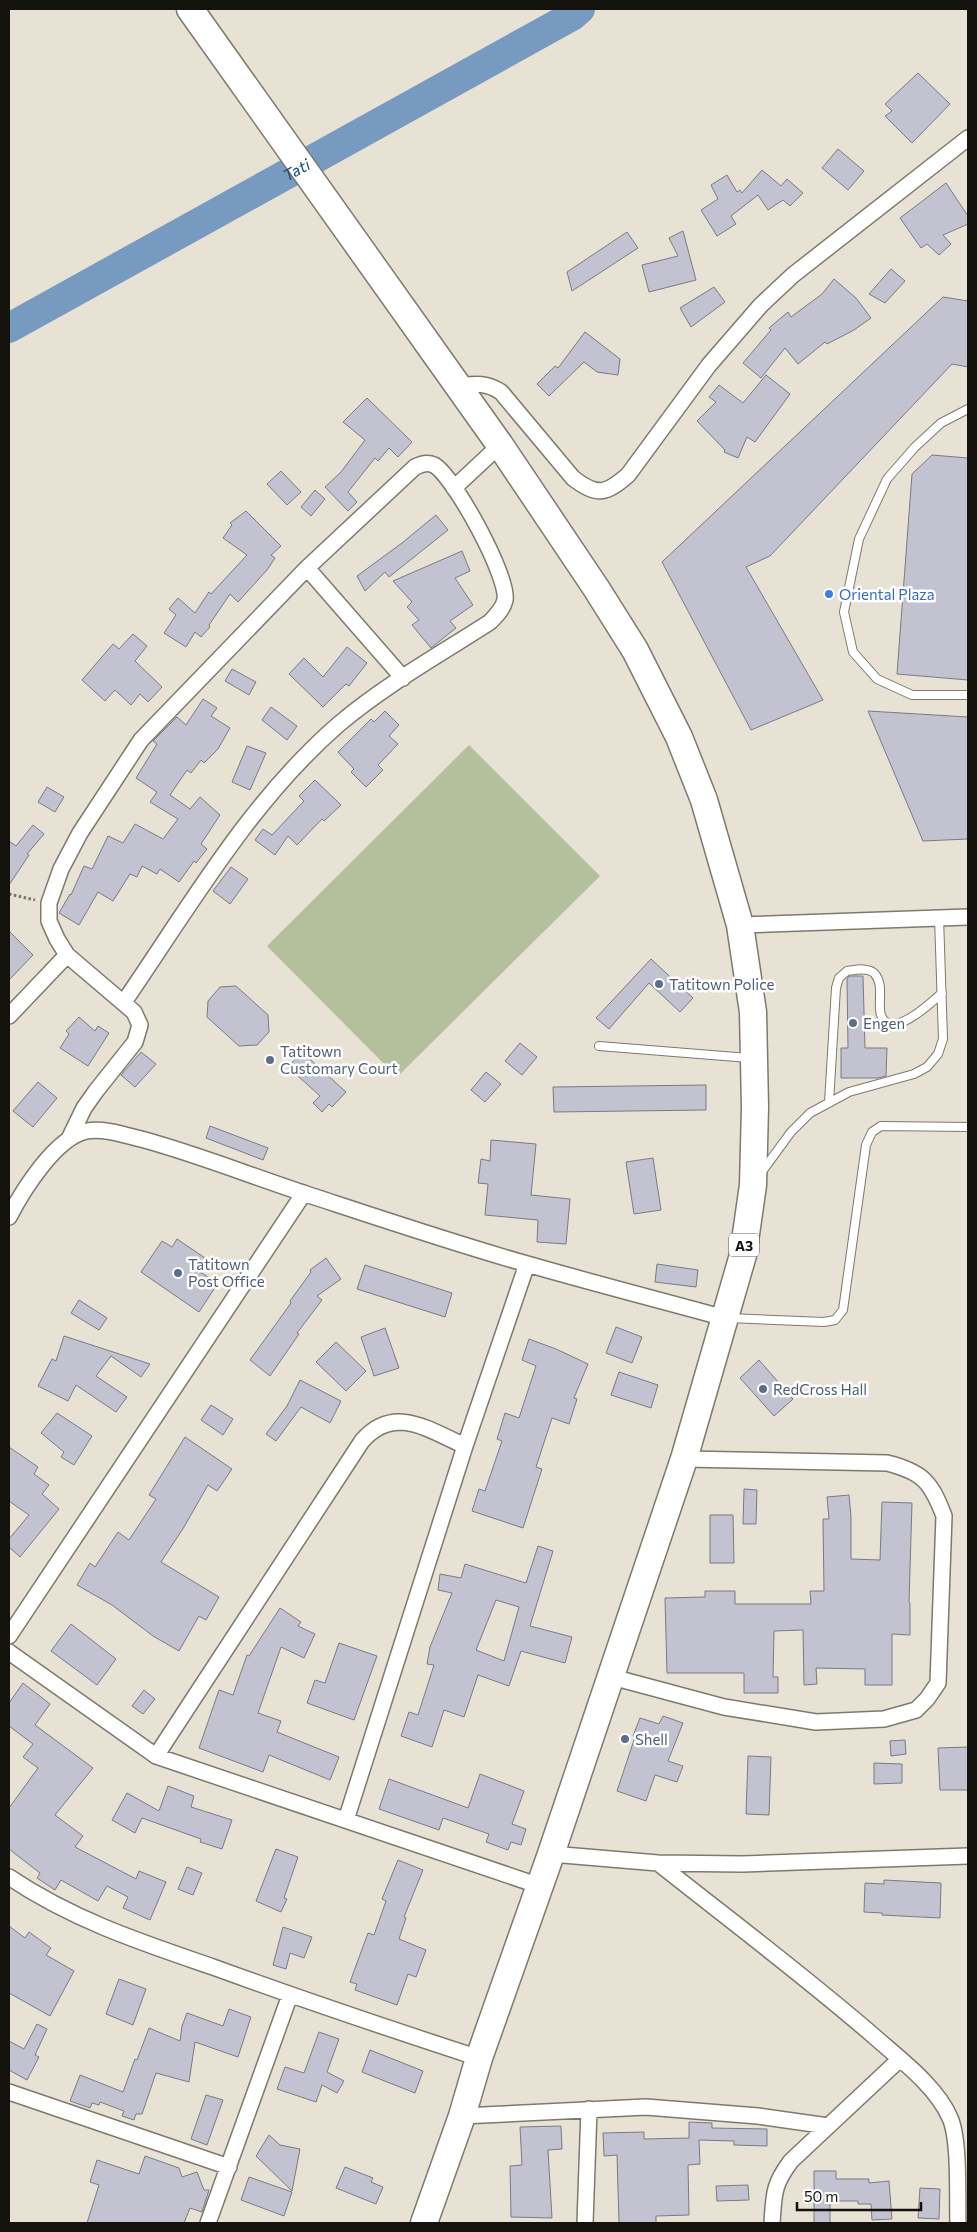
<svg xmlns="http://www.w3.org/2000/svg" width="977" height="2232" font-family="Commissioner,sans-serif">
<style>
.green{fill:#b4bf9b}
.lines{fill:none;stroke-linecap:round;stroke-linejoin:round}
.river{stroke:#779ac0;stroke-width:30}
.building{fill:#c2c2d0;stroke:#797a87;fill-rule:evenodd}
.lane-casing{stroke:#7e796c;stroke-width:10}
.street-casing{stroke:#7e796c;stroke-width:18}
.highway-casing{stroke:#7e796c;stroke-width:29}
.path{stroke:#77736a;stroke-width:3;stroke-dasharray:2.5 2.5;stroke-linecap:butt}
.lane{stroke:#fff;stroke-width:8}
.street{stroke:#fff;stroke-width:15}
.highway{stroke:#fff;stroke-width:26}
.shop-dot{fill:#3f7fe0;stroke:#fff;stroke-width:2}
.service-dot{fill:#5c6f8a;stroke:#fff;stroke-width:2}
.labels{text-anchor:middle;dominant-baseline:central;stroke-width:5;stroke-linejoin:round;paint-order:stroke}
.shield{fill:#fff;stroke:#5a5956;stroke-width:1}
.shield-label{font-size:14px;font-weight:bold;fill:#14120d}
.shop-label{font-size:15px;fill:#366cbe;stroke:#fff;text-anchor:start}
.service-label{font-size:15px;fill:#4e5e75;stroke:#fff;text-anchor:start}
.water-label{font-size:16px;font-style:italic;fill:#164a7b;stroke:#fff}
</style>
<rect width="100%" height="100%" fill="#e8e2d4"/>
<path class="green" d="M469 745 600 876 397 1077 267 946Z"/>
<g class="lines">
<path class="river" id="s1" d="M9 328 572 16 580 9"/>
</g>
<path class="building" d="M918 73 950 104 912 143 885 116 892 111 885 104Z
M838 149 864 171 848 190 822 168Z
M762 170 781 186 787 179 803 193 790 206 783 200 768 210 758 195 731 216 736 224 717 236 701 210 718 199 711 185 727 175 737 192 740 190 742 193Z
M946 183 968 216V224L943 235 951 244 939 255 927 244 921 248 900 218Z
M683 231 696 280 649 292 642 265 678 256 669 238Z
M627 232 638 248 572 291 567 272Z
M891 269 905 281 885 303 869 294Z
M834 279 856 298 871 318 854 330 827 344 825 342 798 364 785 348 761 378 743 363 771 330 769 328 788 312 791 317 822 294Z
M714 287 725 302 691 327 680 308Z
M943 297 968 301V367L952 364 770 556 746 567 823 700 751 730 662 562Z
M585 332 620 359 618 375 597 372 584 362 549 396 537 384 555 366 558 368Z
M766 375 790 394 755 442 747 437 738 458 724 452 725 450 697 421 716 402 709 397 719 385 743 403Z
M367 398 412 442 398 457 389 448 378 461 375 458 348 492 357 502 348 511 325 487 341 472 365 440 343 422Z
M932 455 968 458V680L897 674 912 474Z
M281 471 301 492 287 505 267 484Z
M315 490 325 499 311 516 301 507Z
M246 511 281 546 271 555 275 558 267 570 238 602 230 594 209 625 210 627 201 637 195 632 186 647 164 633 176 615 169 609 178 598 195 613 209 592 211 594 247 555 223 538 232 525 230 523Z
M436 515 448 530 389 577 385 572 365 591 357 576 402 543Z
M462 551 470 571 455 578 473 605 450 621 456 628 431 648 412 625 419 620 407 607 412 602 393 581Z
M133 634 147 646 135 661 162 687 148 702 140 694 131 705 115 690 105 701 82 680 113 644 119 649Z
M347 647 367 663 349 686 346 684 323 707 289 674 304 658 323 677Z
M232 669 256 682 249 695 225 681Z
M203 699 217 708 211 716 230 728 218 749 204 763 201 760 191 773 187 770 170 795 190 809 200 797 220 815 201 844 207 849 196 863 194 861 179 882 160 869 157 874 142 866 137 877 130 874 113 901 98 892 79 925 59 913 70 894 71 895 84 866 92 869 108 836 123 843 135 824 163 839 178 819 150 802 157 792 136 778 157 744 153 741 177 717 186 725Z
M271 707 297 726 287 740 262 720Z
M385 711 399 725 389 736 398 744 378 765 383 770 366 787 351 772 354 769 338 752 371 719 374 722Z
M868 711 968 717V839L923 841Z
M247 746 266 753 250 790 232 782Z
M315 780 341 805 324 821 322 819 297 845 288 836 275 855 255 840 263 829 272 835 304 801 299 796Z
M47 787 64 797 55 812 38 802Z
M33 825 44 834 27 854 29 855 9 885V841L16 846Z
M231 867 248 879 230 904 213 891Z
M9 931 33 955 9 980Z
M651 959 693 998 680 1012 649 983 609 1029 596 1018Z
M849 976H863L865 1048H887L886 1076 878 1078H841V1048H848L847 979Z
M236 986 268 1015 269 1032 257 1045 239 1046 207 1017 208 1001 220 987Z
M79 1017 95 1031 98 1026 109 1033 88 1066 60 1048 69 1034 66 1031Z
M520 1043 537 1057 522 1075 505 1061Z
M141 1052 156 1064 135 1087 121 1075Z
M302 1052 346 1092 332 1107 329 1104 322 1112 313 1103 320 1096 288 1067Z
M486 1072 501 1084 485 1102 471 1090Z
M38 1082 57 1098 33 1127 13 1111Z
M706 1085V1110L554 1112 553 1087Z
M210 1126 268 1148 263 1160 206 1138Z
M491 1140 536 1144 531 1195 570 1199 566 1244 537 1242 538 1220 485 1215 488 1184 478 1183 481 1159 490 1161Z
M653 1158 661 1210 634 1214 626 1162Z
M177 1239 208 1260 200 1272 218 1283 199 1312 141 1272 162 1241 172 1247Z
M326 1258 341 1279 317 1296 322 1300 297 1333 299 1334 270 1376 250 1360 291 1303 290 1301 311 1272 310 1270Z
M657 1264 698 1270 696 1287 655 1282Z
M365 1265 452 1293 445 1317 357 1289Z
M79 1300 107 1318 99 1330 71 1313Z
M616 1327 642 1337 632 1363 606 1353Z
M385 1328 399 1368 374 1376 361 1337Z
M64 1336 150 1364 141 1377 111 1356 96 1376 127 1397 116 1412 76 1385 68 1401 38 1386 52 1359 56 1361Z
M529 1339 556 1349 588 1364 574 1398 577 1399 569 1424 552 1418 536 1467 542 1469 523 1528 472 1511 479 1489 485 1491 502 1441 497 1439 505 1413 519 1418 536 1366 522 1360Z
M336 1342 366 1371 346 1391 316 1362Z
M759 1360 793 1399 774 1416 740 1378Z
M619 1372 658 1385 651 1408 611 1395Z
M300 1380 341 1401 330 1423 301 1407 276 1441 266 1434 287 1406Z
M211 1405 233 1419 223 1435 201 1420Z
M57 1413 92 1436 74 1465 61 1457 64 1452 41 1433Z
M185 1437 232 1469 217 1491 208 1485 184 1527 161 1562 219 1597 206 1620 199 1616 179 1651 153 1636 112 1605 77 1585 90 1563 95 1567 118 1532 129 1540 156 1499 149 1495Z
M9 1447 38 1467 34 1474 49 1485 42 1494 59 1509 20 1557 9 1547V1539L29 1515 9 1501Z
M744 1489 757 1490 756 1524H743Z
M849 1495 851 1517V1559L880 1560 882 1502 912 1503 909 1602 910 1603V1635L892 1634V1685H865V1669L816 1668 817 1684 804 1685 803 1630 774 1631 773 1677H778V1693H744V1673H667L665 1598 705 1597V1591H735V1604H811L810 1591H824L823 1519H829L827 1497Z
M710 1515H733L734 1563H710Z
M538 1546 553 1551 530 1626 572 1637 565 1663 521 1651 509 1686 478 1675 464 1717 444 1710 432 1747 401 1736 409 1712 418 1715 434 1665 427 1664 430 1647 452 1593 438 1590 440 1574 461 1578 465 1564 526 1583ZM496 1600 519 1607 504 1661 476 1650Z
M280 1608 301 1622 298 1626 315 1634 304 1658 281 1647 258 1713 281 1721 277 1732 339 1757 330 1780 269 1755 263 1772 199 1748 219 1690 233 1695 247 1655 249 1656Z
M71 1624 116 1659 97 1685 51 1651Z
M339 1643 377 1656 354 1720 307 1703 315 1680 325 1683Z
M23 1683 50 1704 35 1725 93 1768 55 1815 83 1836 75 1847 136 1879 139 1871 166 1882 150 1920 123 1908 128 1897 107 1886 98 1901 61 1880 55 1890 37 1878 40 1873 9 1849V1808L38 1768 23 1757 33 1744 9 1726V1703Z
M144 1690 155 1699 143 1714 132 1706Z
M663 1716 683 1723 668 1761 683 1766 677 1782 655 1775 646 1801 617 1791 635 1737 633 1736 640 1718 659 1724Z
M905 1740 906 1754 891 1756 890 1741Z
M968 1747V1790H940L938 1748Z
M748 1756 771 1757 769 1815 746 1814Z
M874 1763 902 1764V1783L874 1784Z
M480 1774 524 1791 512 1824 526 1829 521 1845 511 1842 508 1850 486 1842 489 1834 443 1818 439 1830 379 1809 389 1779 468 1808Z
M168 1786 194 1796 191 1807 232 1820 222 1849 200 1842 201 1839 142 1818 135 1833 112 1820 127 1793 159 1811Z
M276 1849 298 1857 284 1898 287 1899 281 1912 256 1901Z
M398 1860 423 1870 404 1917 406 1918 399 1939 426 1950 416 1977 408 1974 397 2005 355 1990 357 1984 350 1982 368 1933 374 1935 386 1901 382 1899Z
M187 1867 202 1873 193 1895 178 1889Z
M884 1880 941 1883 940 1918 882 1915V1913L864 1912 865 1883 884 1884Z
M9 1926 25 1938 29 1932 51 1948 46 1955 74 1971 50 2016 9 1993Z
M283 1927 312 1937 304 1958 290 1953 286 1969 273 1965Z
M119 1979 146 1989 133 2025 106 2014Z
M229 2009 251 2017 238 2057 195 2042 189 2082 156 2073 142 2114H136L134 2120 122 2116 124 2111 100 2102 99 2105 92 2103 90 2108 70 2101 80 2075 123 2092 135 2059 137 2060 149 2028 180 2041 182 2026 187 2013 223 2026Z
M37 2024 47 2029 35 2055 39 2057 27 2080 9 2070V2041L24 2049Z
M319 2032 339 2039 327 2072 344 2081 337 2093 322 2085 316 2102 277 2089 285 2067 304 2073Z
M370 2050 423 2071 415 2093 362 2072Z
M206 2095 223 2100 207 2145 191 2139Z
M689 2122 712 2123V2128L767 2129V2146L734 2145V2141L699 2140 700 2164 688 2165 689 2215 656 2216V2223H619L617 2155 604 2156 603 2133 644 2132V2139L689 2138Z
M561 2126 562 2149 548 2150 552 2218 511 2217 510 2166 522 2165 520 2127Z
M269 2135 280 2145 300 2149 292 2191 256 2156Z
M145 2156 179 2168 182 2177 197 2172 204 2190H209L202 2212 190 2208 184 2223H87L99 2185 90 2182 97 2160 139 2174Z
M345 2167 373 2178 371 2182 383 2187 376 2204 336 2188Z
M814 2171H836V2179H869V2183L889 2181 892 2219 872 2220 871 2204H858V2201H830V2223H814Z
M249 2177 292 2192 284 2216 241 2200Z
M748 2185 749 2200 717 2201 716 2186Z
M920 2188 940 2189 939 2219 918 2218Z"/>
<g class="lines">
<g class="lane-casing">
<path id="lane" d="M968 409 941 423 915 447 887 479 859 539 844 612 853 652 877 679 912 695H968
M599 1046 749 1058
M829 1102 836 988 839 978 847 971C855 970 867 967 874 973 885 985 877 1002 881 1015 890 1042 932 1002 942 993
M761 1173 791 1132 810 1113 849 1092 914 1074 927 1067 938 1054 943 1039 939 917
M729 1318 824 1322 835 1320 843 1310 866 1145 872 1132 881 1126 968 1127"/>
</g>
<g class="street-casing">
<path id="street" d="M458 386C475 384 486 382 501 392L573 478C597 497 606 494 628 475L709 365 761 305 793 275 968 138
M454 488 500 445
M307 568 403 678
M740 925 968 917
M9 1016 67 955
M69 1139 84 1108 96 1091 135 1042 140 1025 134 1012 67 955 57 939 49 921V903L61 869 80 833 141 740 307 568 415 467C422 464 427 462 434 465 454 476 509 577 505 600 503 609 496 616 490 622 439 655 385 685 339 724 250 801 190 906 124 1002
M9 1217C23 1190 56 1137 87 1131 104 1128 125 1135 141 1139 197 1154 251 1176 306 1194 379 1218 453 1243 527 1264 593 1283 659 1300 725 1318
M9 1636 304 1193
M9 1652 156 1756 540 1886
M612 1677 724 1707 816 1722 884 1719 916 1710 927 1699 938 1683 944 1516C931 1482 923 1472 887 1463L684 1459
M156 1756 362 1441C394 1404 429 1430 465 1446
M346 1820 465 1446 527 1264
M551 1854 658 1863 743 1864 968 1856
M658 1863C731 1921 806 1977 876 2038 901 2060 937 2087 950 2118 960 2140 957 2197 958 2223
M9 1877C73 1920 140 1942 213 1967 301 1999 390 2029 479 2058
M9 2092 229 2167
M462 2116 646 2107 758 2116 828 2126
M208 2223 290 1995
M585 2223 589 2109
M772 2223C774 2194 773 2185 791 2161L900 2059"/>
</g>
<g class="highway-casing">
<path id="highway" d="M190 9 500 445 596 588 635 650 679 737 704 800 740 925 753 1012 755 1107 753 1185 743 1255 684 1459 551 1854 479 2058 462 2116 424 2223"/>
</g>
<path class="path" d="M9 894 35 900"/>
<use href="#lane" class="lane"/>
<use href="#street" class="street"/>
<use href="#highway" class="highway"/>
</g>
<circle class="shop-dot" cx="829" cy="594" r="5"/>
<g class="service-dot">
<circle cx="659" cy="984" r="5"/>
<circle cx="853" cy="1023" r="5"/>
<circle cx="270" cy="1060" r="5"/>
<circle cx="178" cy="1273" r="5"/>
<circle cx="763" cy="1389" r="5"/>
<circle cx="625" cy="1739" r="5"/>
</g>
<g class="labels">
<rect class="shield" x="729" y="1233.5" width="30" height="23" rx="4"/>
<g class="shield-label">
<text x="744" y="1245">A3</text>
</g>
<g class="shop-label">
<text x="839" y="594">Oriental Plaza</text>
</g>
<g class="service-label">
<text x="669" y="984">Tatitown Police</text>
<text x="863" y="1023">Engen</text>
<text x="280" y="1051">Tatitown<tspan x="280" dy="17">Customary Court</tspan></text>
<text x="188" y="1264">Tatitown<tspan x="188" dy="17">Post Office</tspan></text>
<text x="773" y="1389">RedCross Hall</text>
<text x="635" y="1739">Shell</text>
</g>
<g class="water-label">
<text stroke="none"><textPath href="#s1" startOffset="328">Tati</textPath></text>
</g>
</g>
<rect width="977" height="2232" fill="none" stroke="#14120d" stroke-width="20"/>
<path d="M797 2202v8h124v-8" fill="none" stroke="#14120d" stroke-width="2.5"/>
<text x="804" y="2202" font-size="15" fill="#14120d" stroke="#ffffff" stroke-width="4" paint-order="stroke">50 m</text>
</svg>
